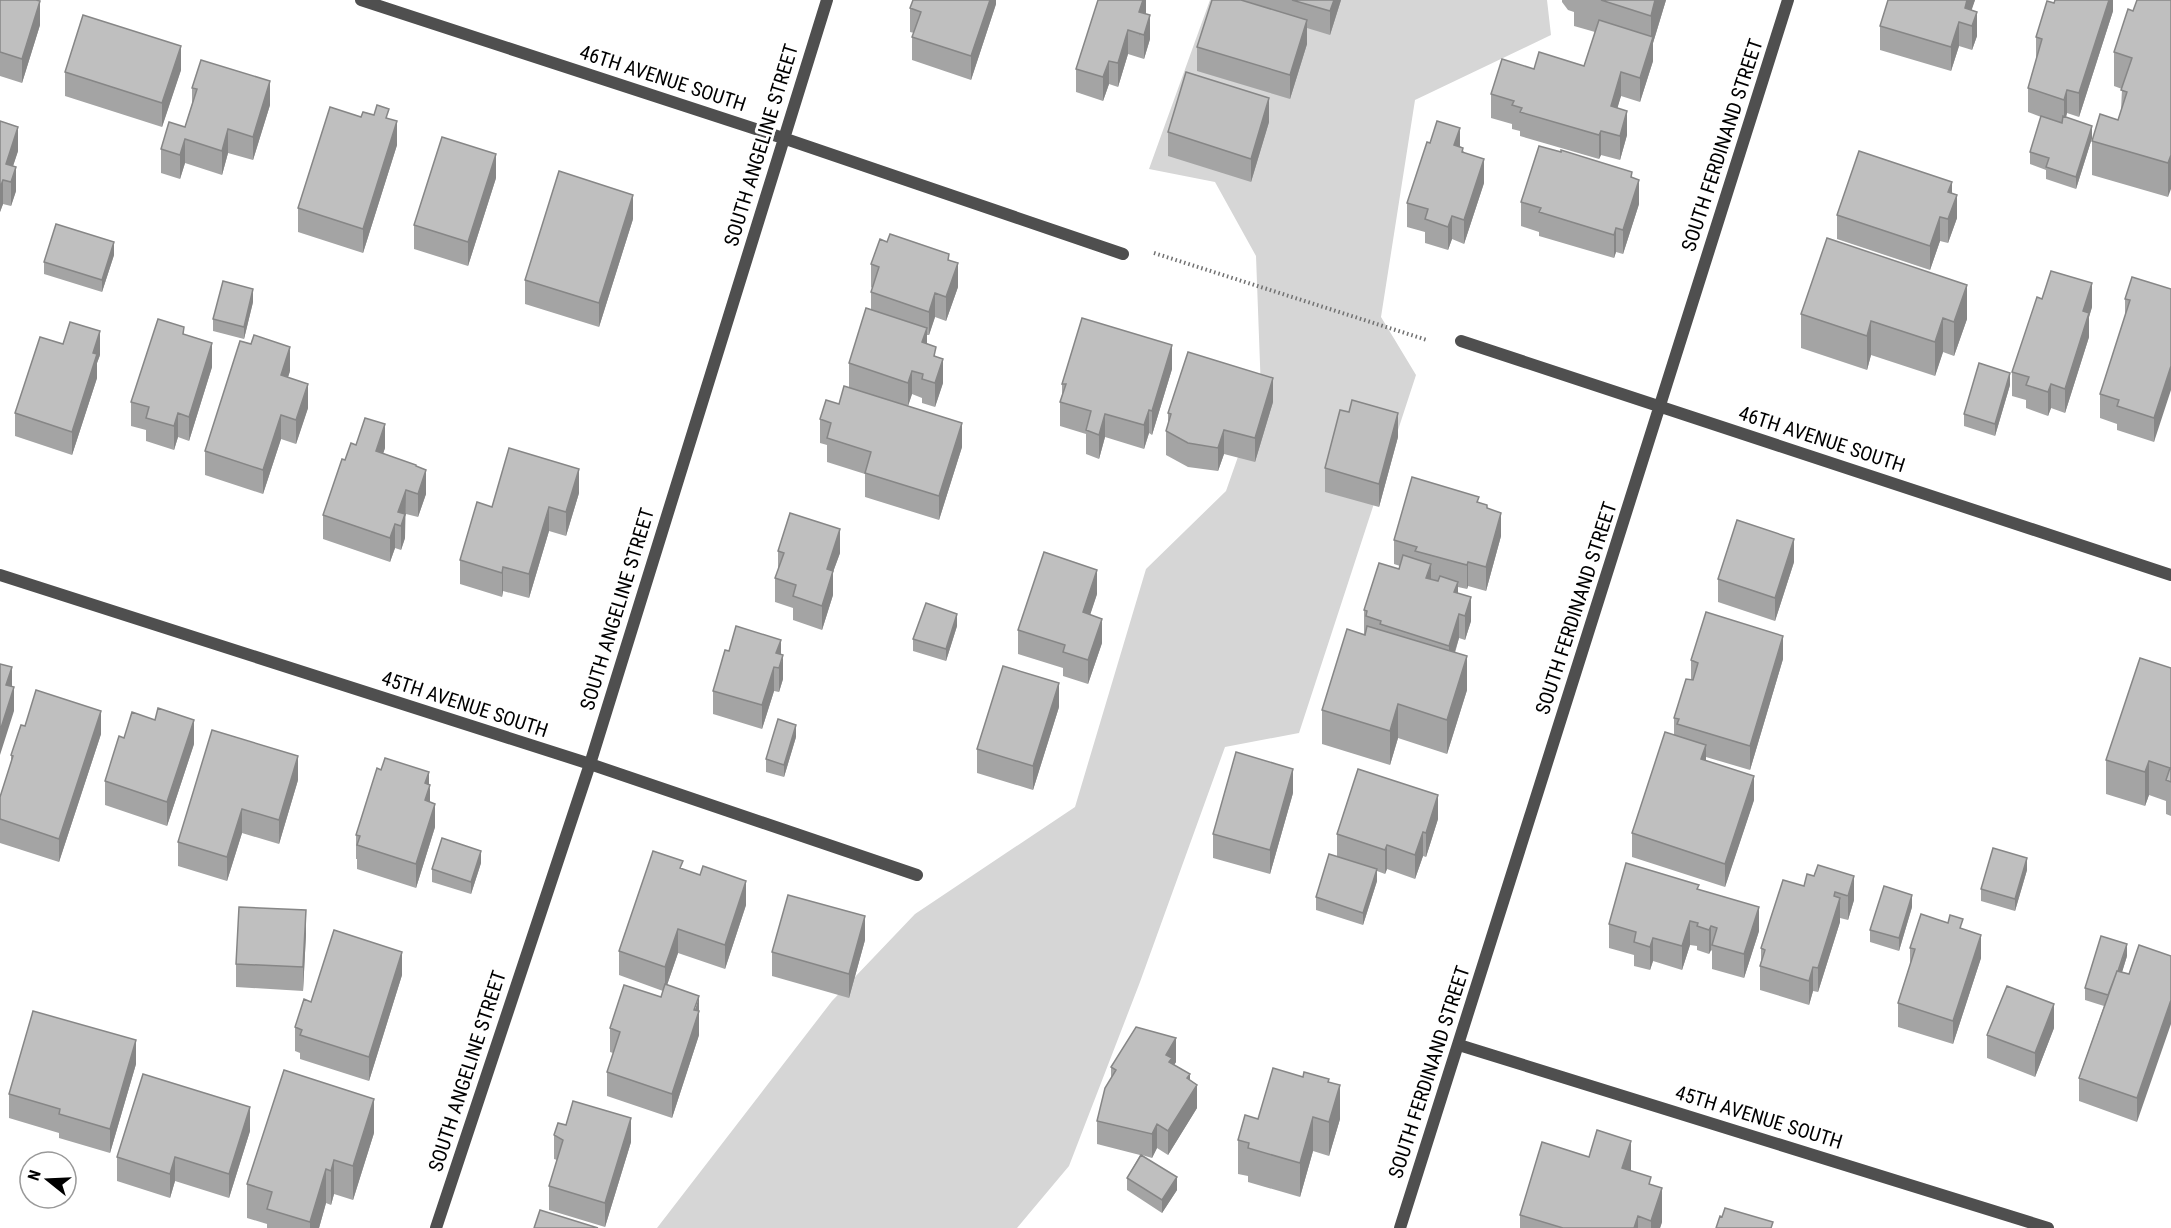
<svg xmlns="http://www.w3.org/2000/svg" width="2171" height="1228" font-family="'Roboto Condensed',sans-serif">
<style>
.green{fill:#d6d6d6}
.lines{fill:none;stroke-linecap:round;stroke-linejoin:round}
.path{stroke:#717171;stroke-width:4;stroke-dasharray:1.5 3;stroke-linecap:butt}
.minor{stroke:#4f4f4f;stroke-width:12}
.wall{fill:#a4a4a4}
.shaded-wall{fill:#868686}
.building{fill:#bfbfbf;stroke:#868686;stroke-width:1.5}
.labels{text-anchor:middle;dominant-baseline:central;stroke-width:6;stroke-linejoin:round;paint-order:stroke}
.street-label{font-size:20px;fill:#000;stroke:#fff}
</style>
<rect width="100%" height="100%" fill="#fff"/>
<path class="green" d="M1210 0H1547L1551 35 1415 100 1381 317 1416 375 1299 733 1225 747 1140 982 1069 1166 1017 1228H657L832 1001 915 914 1075 807 1146 569 1226 491 1261 391 1256 256 1215 182 1149 169Z"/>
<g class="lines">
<path class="path" d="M1154 253 1427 340"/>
<path class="minor" d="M361 0 783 138 1123 254
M1461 341 2171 575
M0 575 590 764 917 875
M1459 1045 2048 1228
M436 1228 590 764 827 0
M1400 1228 1788 0"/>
</g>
<path class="wall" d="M0 0 40 25 22 83 0 76Z
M996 0V4L971 80 912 60V37L914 33 910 32V8Z
M1146 0V14L1150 39 1144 59 1128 54 1118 87 1109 84 1103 101 1076 92V69Z
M1212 0H1341L1330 35 1307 28V44L1290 99 1197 71V47Z
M1562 0H1666L1653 43V61L1640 102 1621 96 1617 108 1627 135 1620 160 1601 155 1599 159 1520 136V131L1512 129V124L1491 118V94L1534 69 1584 66 1595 32 1574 26V12L1568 10 1562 2Z
M1888 0H1975L1971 10 1977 36 1972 50 1959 46 1951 71 1880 50V26Z
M2113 0V11L2079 117 2067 113 2066 117 2092 138 2076 189 2046 179V170L2030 164V152L2041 117 2028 112V88L2036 60V37L2054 3Z
M2171 0 2168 197 2092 175V141L2118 120 2121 110 2122 89 2114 86V52L2133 11Z
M181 70 162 127 65 96V72Z
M192 88 270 105 253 160 228 153 222 175 185 163 180 179 161 173V149L185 127 192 104Z
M361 117 389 119 397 145 363 253 298 232V208Z
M0 121 18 151 13 166 16 191 11 206 3 204 0 212Z
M1269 122 1251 182 1168 156V132Z
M1430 143 1460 146 1484 183 1464 244 1452 239 1448 250 1425 243V232L1407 227V203Z
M496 178 468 266 414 249V225Z
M1632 178 1639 204 1623 254 1616 252 1614 258 1539 236V232L1521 226V202Z
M1952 193 1957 218 1948 243 1940 241 1930 270 1837 239V215Z
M633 219 599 327 525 304V280Z
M114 255 102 292 44 274V262Z
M949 260 958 287 946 321 935 317 929 335H927V344L936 357 943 383 935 407 922 403V398L912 394 908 406 962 447 939 520 865 497V474L827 462V445L820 443V419L839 404 849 387V363L871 310V292L872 288 871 287V264Z
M2171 289 2154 442 2117 430V424L2100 418V394L2125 316V299Z
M2042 299 2092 307 2089 317V337L2065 413 2051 408 2048 416 2026 408V400L2012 396V372Z
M253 302 244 339 213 331V319Z
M1801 314 1967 319 1954 356 1943 352 1935 376 1871 355 1867 370 1801 348Z
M184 334 212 367 189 441 178 437 174 450 146 441V430L131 426V402Z
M100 355 97 363V378L72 455 15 436V413Z
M1172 369 1152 435 1149 433 1144 449 1105 437 1099 459 1086 454V434L1060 426V402L1062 395V384Z
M290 371 288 377 308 408 296 444 281 439 263 494 205 475V451Z
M2010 385 1995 436 1964 426V414Z
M1273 402 1255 462 1224 454 1218 471 1188 467 1166 455V431L1168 425V413Z
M1398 437 1379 507 1325 492V468Z
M356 445 385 448 383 453 416 467 426 494 418 517 406 514 405 517V538L401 550 395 548 390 562 323 539V515L345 460Z
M579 493 566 536 549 531 529 598 503 591 502 597 460 584V560L492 507Z
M1479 502 1487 508 1501 536 1486 591 1468 586 1467 589 1458 587V593L1471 621 1465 640 1459 638 1455 653 1467 690 1447 754 1398 738 1390 765 1322 744V710L1365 635 1364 634V610L1399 569 1400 566 1394 564V540Z
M778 551 840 553 833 572V595L822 630 793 620V608L775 602V578L778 572Z
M1794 562 1775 621 1718 602V579Z
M1097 594 1090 615 1102 643 1088 684 1063 676V668L1018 654V630Z
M957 626 946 661 913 651V639Z
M729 651 781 655 783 679 779 692 774 691 762 729 713 714V691Z
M1783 659 1750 770 1706 757V761L1754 800 1725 887 1632 857V833L1674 734V718L1691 680V660Z
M2171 668V816L2166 814V801L2149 795 2145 806 2106 794V760Z
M1059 707 1033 790 977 773V749Z
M25 726 101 734 59 862 0 843V797L11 763V755Z
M796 737 784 777 766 772V759Z
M124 738 194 744 167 826 105 805V781Z
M298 780 279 844 242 833 227 881 178 866V842Z
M429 784 430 802 435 827 416 888 357 869V859H356V835Z
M1293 793 1270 874 1213 858V834Z
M1438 819 1426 857 1423 856 1415 879 1387 869 1385 874 1377 871V881L1363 925 1316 910V897L1337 856V834Z
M481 863 471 894 432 882V869Z
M683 869 746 905 725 969 678 953 667 985 699 1011V1035L672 1118 607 1096V1072L613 1053 610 1052V1028L661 997 663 991 619 975V951Z
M2027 870 2015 911 1981 901V889Z
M1807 874 1854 900 1848 920 1840 918V922L1818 992 1813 991 1809 1005 1760 990V966L1761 961V948L1804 886Z
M1699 889 1759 931 1744 978 1712 969V951L1711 950 1709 954 1697 950V946L1690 945 1682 970 1653 961 1650 970 1634 966V955L1609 948V924Z
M1912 907 1899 951 1870 942V930Z
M1963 929 1981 958 1953 1044 1898 1027V1003L1910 965V948Z
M306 934 303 991 236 987V964Z
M865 940 849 998 772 976V952Z
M2139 945 2137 1122 2079 1101V1078L2104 1006 2085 1000V988L2127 956 2122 972 2129 974Z
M402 975 369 1081 300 1059V1053L295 1051V1027L311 1002Z
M2054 1028 2035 1077 1987 1058V1035Z
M1176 1062 1174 1065 1190 1080 1197 1108 1168 1155 1157 1148 1152 1158 1142 1155 1177 1190 1162 1213 1127 1190V1178L1140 1155 1097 1144V1121L1111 1078V1067Z
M136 1064 110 1153 59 1138V1133L9 1118V1094Z
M1303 1077 1329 1082 1340 1119 1329 1156 1313 1151 1300 1197 1248 1182V1176L1238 1174V1140Z
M250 1131 229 1198 175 1181 170 1198 117 1181V1157Z
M374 1133 353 1200 334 1194 331 1205 326 1203 319 1228H267V1224L247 1218V1184Z
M554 1135 631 1142 605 1227 549 1210V1186L557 1160 554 1159Z
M1631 1171 1651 1185 1662 1222 1660 1228H1520V1215Z"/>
<path class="shaded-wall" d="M990 0H996V4L971 80V56Z
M1143 0H1146V12L1139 36V12Z
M1334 0H1341L1330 35V11Z
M1655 0H1666L1653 43V61L1640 102V78L1651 44V16Z
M1967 0H1975L1967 24 1965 8Z
M2109 0H2113V11L2079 117V93Z
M40 1V25L22 83V59Z
M1977 12V36L1972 50V26Z
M1150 15V39L1144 59V35Z
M1307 20V44L1290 99V75Z
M1959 22V46L1951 71V47Z
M1128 30V54L1118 87V63Z
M181 46V70L162 127V103Z
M1109 61V84L1103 101V77Z
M1621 72V96L1611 130V106Z
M270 81V105L253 160V137Z
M2067 90V113L2064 124V100Z
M1269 98V122L1251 182V159Z
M1627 111V135L1620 160V136Z
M397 121V145L363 253V229Z
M2092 126V138L2076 189V177Z
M18 127V151L8 181 6 164Z
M1460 128V152L1454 145Z
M228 129V153L222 175V151Z
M1601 131V155L1599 159V135Z
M185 139V163L180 179V155Z
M496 154V178L468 266V242Z
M2171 155V189L2168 197V163Z
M1484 159V183L1464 244V220Z
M16 167V191L11 206V182Z
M3 180V204L0 212V188Z
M1639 180V204L1623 254V230Z
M1952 182V206L1948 192Z
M633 195V219L599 327V303Z
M1957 195V218L1948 243V219Z
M1452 216V239L1448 250V227Z
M1940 217V241L1930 270V246Z
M1616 228V252L1614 258V235Z
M114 242V255L102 292V280Z
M958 263V287L946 321V297Z
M2092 283V307L2089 317V337L2065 413V389L2083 311Z
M1967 285V319L1954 356V322Z
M253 289V302L244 339V327Z
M935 293V317L929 335V312Z
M1943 318V352L1935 376V342Z
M1871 321V355L1867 370V336Z
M927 328V352L922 342Z
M100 331V355L97 363V378L72 455V432L93 353Z
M212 343V367L189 441V417Z
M1172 345V369L1152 435V411Z
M290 347V371L281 399V375Z
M943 359V383L935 407V383Z
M2171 366V390L2154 442V418Z
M912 371V394L908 406V383Z
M2010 373V385L1995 436V424Z
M1273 378V402L1255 462V438Z
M308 384V408L296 444V420Z
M2051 384V408L2048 416V392Z
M1149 410V433L1144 449V425Z
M178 413V437L174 450V426Z
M1398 413V437L1379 507V484Z
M1105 414V437L1099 459V435Z
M281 415V439L263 494V470Z
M962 423V447L939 520V496Z
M385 424V448L376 475V451Z
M1224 430V454L1218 471V448Z
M579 469V493L566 536V512Z
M426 470V494L418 517V494Z
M406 490 405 538 401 550V526L398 512Z
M549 507V531L529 598V574Z
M1501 513V536L1486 591V567Z
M395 524V548L390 562V538Z
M840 529V553L833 572V595L822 630V606L827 569Z
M1794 539V562L1775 621V598Z
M1468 562V586L1467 589V565Z
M1431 564V588L1426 578Z
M503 567V591L502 597V573Z
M1097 570V594L1083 636V612Z
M1458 582V606L1454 592Z
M1471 597V621L1465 640V616Z
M957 614V626L946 661V649Z
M1459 614V638L1449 670V646Z
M1102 619V643L1088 684V660Z
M1783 636V659L1750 770V746Z
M781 640V663L783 655V679L779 692V668L776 653Z
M1467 656V690L1447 754V720Z
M12 667V691L6 685Z
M774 667V691L762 729V705Z
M1059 683V707L1033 790V766Z
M14 687V711L0 755V731Z
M1398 704V738L1390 765V731Z
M101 711V734L59 862V839Z
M194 720V744L167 826V802Z
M796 725V737L784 777V765Z
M1706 745V769L1701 759Z
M298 756V780L279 844V820Z
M2149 761V795L2145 806V772Z
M1293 769V793L1270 874V850Z
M429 772V789L430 785V809L425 824V783Z
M1754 776V800L1725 887V864Z
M1438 795V819L1426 857V833Z
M435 804V827L416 888V864Z
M242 809V833L227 881V857Z
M1423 832V856L1415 879V855Z
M1387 845V869L1385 874V850Z
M481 851V863L471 894V882Z
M2027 858V870L2015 911V899Z
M1377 869V881L1363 925V913Z
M1854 876V900L1848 920V896Z
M746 881V905L725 969V945Z
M1835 892V913L1840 898V922L1818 992V968Z
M1912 895V907L1899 951V938Z
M1759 907V931L1744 978V954Z
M306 910V934L303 991V967Z
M865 916V940L849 998V974Z
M1690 921V945L1682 970V946Z
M1711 926V950L1709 954V930Z
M678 929V953L665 991V967Z
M1981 935V958L1953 1044V1021Z
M1653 938V961L1650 970V947Z
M2127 944V956L2111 1008V996Z
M402 952V975L369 1081V1057Z
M1813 967V991L1809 1005V981Z
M699 996V1035L672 1118V1094Z
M2171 1000V1024L2137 1122V1098Z
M2054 1004V1028L2035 1077V1053Z
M1176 1038V1062L1172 1068 1166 1055Z
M136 1040V1064L110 1153V1129Z
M1190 1074V1096L1197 1085V1108L1168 1155V1131L1187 1078Z
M1340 1085V1119L1329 1156V1122Z
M374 1099V1133L353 1200V1166Z
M250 1107V1131L229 1198V1174Z
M1313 1117V1151L1300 1197V1163Z
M631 1118V1142L605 1227V1203Z
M1157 1124V1148L1152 1158V1134Z
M1631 1141V1175L1622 1168Z
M175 1157V1181L170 1198V1174Z
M334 1160V1194L331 1205V1171Z
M326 1169V1203L319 1228H310V1222Z
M1177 1177V1190L1162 1213V1200Z
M1662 1188V1222L1660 1228H1651V1221Z
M1638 1216V1228H1634Z"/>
<path class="building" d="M0 0H36L40 1 22 59 0 52Z
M913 0H990L971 56 912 37 921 12 910 8Z
M1098 0H1143L1139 12 1150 15 1144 35 1128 30 1118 63 1109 61 1103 77 1076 69Z
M1212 0H1241L1307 20 1290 75 1197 47Z
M1292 0H1334L1330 11Z
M1601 0H1655L1651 16Z
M1888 0H1967L1965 8 1977 12 1972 26 1959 22 1951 47 1880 26Z
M2055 0H2109L2079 93 2067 90 2064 100 2028 88 2042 39 2036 37 2047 1 2054 3Z
M2137 0H2171V155L2168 163 2092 141 2100 114 2118 120 2127 92 2121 90 2132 58 2114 52 2128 9 2133 11Z
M83 15 181 46 162 103 65 72Z
M1599 20 1653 37 1640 78 1621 72 1611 106 1627 111 1620 136 1601 131 1599 135 1520 112 1522 108 1512 105 1514 101 1491 94 1502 59 1534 69 1539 52 1584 66Z
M201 60 270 81 253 137 228 129 222 151 185 139 180 155 161 149 169 122 185 127 197 89 192 88Z
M1186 72 1269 98 1251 159 1168 132Z
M377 105 389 109 386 118 397 121 363 229 298 208 330 107 361 117 363 112 374 115Z
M2041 116 2062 123 2063 116 2092 126 2076 177 2046 167 2049 158 2030 152Z
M0 121 18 127 6 164 16 167 11 182 3 180 0 188Z
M1437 121 1460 128 1454 145 1463 148 1462 152 1484 159 1464 220 1452 216 1448 227 1425 219 1428 209 1407 203 1427 142 1430 143Z
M442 137 496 154 468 242 414 225Z
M1539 146 1561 152V150L1632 172 1631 177 1639 180 1623 230 1616 228 1614 235 1539 212 1541 208 1521 202Z
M1859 151 1952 182 1948 192 1957 195 1948 219 1940 217 1930 246 1837 215Z
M559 171 633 195 599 303 525 280Z
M56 224 114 242 102 280 44 262Z
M890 234 949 254 948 260 958 263 946 297 935 293 929 312 871 292 879 267 871 264 880 239 887 242Z
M1827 238 1967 285 1954 322 1943 318 1935 342 1871 321 1867 336 1801 314Z
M2051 271 2092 283 2083 311 2089 313 2065 389 2051 384 2048 392 2026 385 2029 377 2012 372 2037 297 2042 299Z
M2132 277 2171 289V366L2154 418 2117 406 2119 400 2100 394 2130 300 2125 299Z
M223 281 253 289 244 327 213 319Z
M866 308 927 328 922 342 936 347 934 356 943 359 935 383 922 379 923 374 912 371 908 383 849 363Z
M1082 318 1172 345 1152 411 1149 410 1144 425 1105 414 1099 435 1086 430 1091 411 1060 402 1066 384H1062Z
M158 319 184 327 183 334 212 343 189 417 178 413 174 426 146 418 149 407 131 402Z
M70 322 100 331 93 353 97 354 72 432 15 413 40 337 63 344Z
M254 335 290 347 281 375 308 384 296 420 281 415 263 470 205 451 240 341 251 344Z
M1188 352 1273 378 1255 438 1224 430 1218 448 1188 443 1166 431 1171 414 1168 413Z
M1979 363 2010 373 1995 424 1964 414Z
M844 386 962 423 939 496 865 473 871 452 827 438 831 423 820 419 826 400 839 404Z
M1352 400 1398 413 1379 484 1325 468 1340 410 1349 412Z
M365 418 385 424 376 451 416 465V466L426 470 418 494 406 490 398 512 405 514 401 526 395 524 390 538 323 515 342 459 345 460 351 443 356 445Z
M509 448 579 469 566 512 549 507 529 574 503 567 502 573 460 560 477 502 492 507Z
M1412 477 1479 497 1477 502 1487 505V508L1501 513 1486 567 1468 562 1467 565 1415 551 1417 547 1394 540Z
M790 513 840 529 827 569 833 571 822 606 793 596 796 585 775 578 784 553 778 551Z
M1737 520 1794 539 1775 598 1718 579Z
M1044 552 1097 570 1083 612 1102 619 1088 660 1063 652 1065 645 1018 630Z
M1403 555 1431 564 1426 578 1438 581 1440 576 1458 582 1454 592 1471 597 1465 616 1459 614 1449 646 1380 624 1381 621 1366 616 1367 611 1364 610 1379 563 1399 569Z
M926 603 957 614 946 649 913 639Z
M1706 612 1783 636 1750 746 1677 724 1679 719 1674 718 1686 679 1693 680 1698 663 1691 660Z
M736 626 781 640 776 653 783 655 779 668 774 667 762 705 713 691 725 650 729 651Z
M1367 626 1467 656 1447 720 1398 704 1390 731 1322 710 1347 629 1365 635Z
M2140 658 2171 668V782L2166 780 2170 768 2149 761 2145 772 2106 760Z
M0 664 12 667 6 685 14 687 0 731Z
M1003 666 1059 683 1033 766 977 749Z
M36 690 101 711 59 839 0 819V797L13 756 11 755 21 725 25 726Z
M158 708 194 720 167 802 105 781 119 736 124 738 132 712 155 720Z
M778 719 796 725 784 765 766 759Z
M212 730 298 756 279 820 242 809 227 857 178 842Z
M1665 732 1706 745 1701 759 1754 776 1725 864 1632 833Z
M1236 752 1293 769 1270 850 1213 834Z
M385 758 429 772 425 783 430 785 425 800 435 804 416 864 357 845 360 836 356 835 377 768 381 770Z
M1358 769 1438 795 1426 833 1423 832 1415 855 1387 845 1385 850 1337 834Z
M442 838 481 851 471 882 432 869Z
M1993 848 2027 858 2015 899 1981 889Z
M653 851 683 861 680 868 700 875 703 866 746 881 725 945 678 929 665 967 619 951Z
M1329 854 1377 869 1363 913 1316 897Z
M1626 863 1699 885 1697 889 1759 907 1744 954 1712 945 1717 928 1711 926 1709 930 1697 926 1698 923 1690 921 1682 946 1653 938 1650 947 1634 942 1636 932 1609 924Z
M1818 865 1854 876 1848 896 1835 892 1834 896 1840 898 1818 968 1813 967 1809 981 1760 966 1765 950 1761 948 1783 880 1804 886 1807 874 1814 876Z
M1884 886 1912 895 1899 938 1870 930Z
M788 895 865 916 849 974 772 952Z
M239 907 306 910 303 967 236 964Z
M1921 914 1948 923 1950 915 1963 919 1960 928 1981 935 1953 1021 1898 1003 1915 949 1910 948Z
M334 930 402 952 369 1057 300 1035 302 1030 295 1027 304 999 311 1002Z
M2101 936 2127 944 2118 971H2117L2108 995 2085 988Z
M2139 945 2171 956V1000L2137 1098 2079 1078 2117 971 2129 974Z
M665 984 699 996 694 1010 699 1011 672 1094 607 1072 620 1032 610 1028 624 985 661 997Z
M2007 986 2054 1004 2035 1053 1987 1035Z
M33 1011 136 1040 110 1129 59 1114 60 1109 9 1094Z
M1136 1027 1176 1038 1166 1055 1172 1058 1169 1062 1190 1074 1187 1078 1197 1085 1168 1131 1157 1124 1152 1134 1097 1121 1105 1088 1116 1070 1111 1067Z
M1273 1068 1303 1077 1304 1072 1329 1079 1328 1082 1340 1085 1329 1122 1313 1117 1300 1163 1248 1148 1249 1143 1238 1140 1245 1115 1258 1119Z
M284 1070 374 1099 353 1166 334 1160 331 1171 326 1169 310 1222 267 1209 272 1192 247 1184Z
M143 1074 250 1107 229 1174 175 1157 170 1174 117 1157Z
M573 1101 631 1118 605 1203 549 1186 563 1140 554 1135 558 1123 566 1125Z
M1597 1130 1631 1141 1622 1168 1651 1177 1649 1184 1662 1188 1651 1221 1638 1216 1634 1228H1563L1520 1215 1542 1142 1589 1157Z
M1141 1155 1177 1177 1162 1200 1127 1178Z
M1725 1208 1773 1222 1771 1228H1716L1720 1216 1722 1217Z
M540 1210 598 1228H534Z"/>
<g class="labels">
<g class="street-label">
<text transform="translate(663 78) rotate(18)">46TH AVENUE SOUTH</text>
<text transform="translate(761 145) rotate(-73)">SOUTH ANGELINE STREET</text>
<text transform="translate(1722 145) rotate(-72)">SOUTH FERDINAND STREET</text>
<text transform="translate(1822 439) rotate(18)">46TH AVENUE SOUTH</text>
<text transform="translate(1576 608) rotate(-72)">SOUTH FERDINAND STREET</text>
<text transform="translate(617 609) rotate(-73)">SOUTH ANGELINE STREET</text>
<text transform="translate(465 704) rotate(18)">45TH AVENUE SOUTH</text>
<text transform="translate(467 1071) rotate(-72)">SOUTH ANGELINE STREET</text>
<text transform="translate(1429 1072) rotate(-72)">SOUTH FERDINAND STREET</text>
<text transform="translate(1759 1117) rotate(17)">45TH AVENUE SOUTH</text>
</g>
</g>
<g transform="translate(48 1180) rotate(288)"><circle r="28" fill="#ffffff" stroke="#999999" stroke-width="1.5"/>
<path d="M0-4.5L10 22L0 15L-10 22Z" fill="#000000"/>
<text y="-9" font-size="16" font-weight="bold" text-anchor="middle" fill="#000000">N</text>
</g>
</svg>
